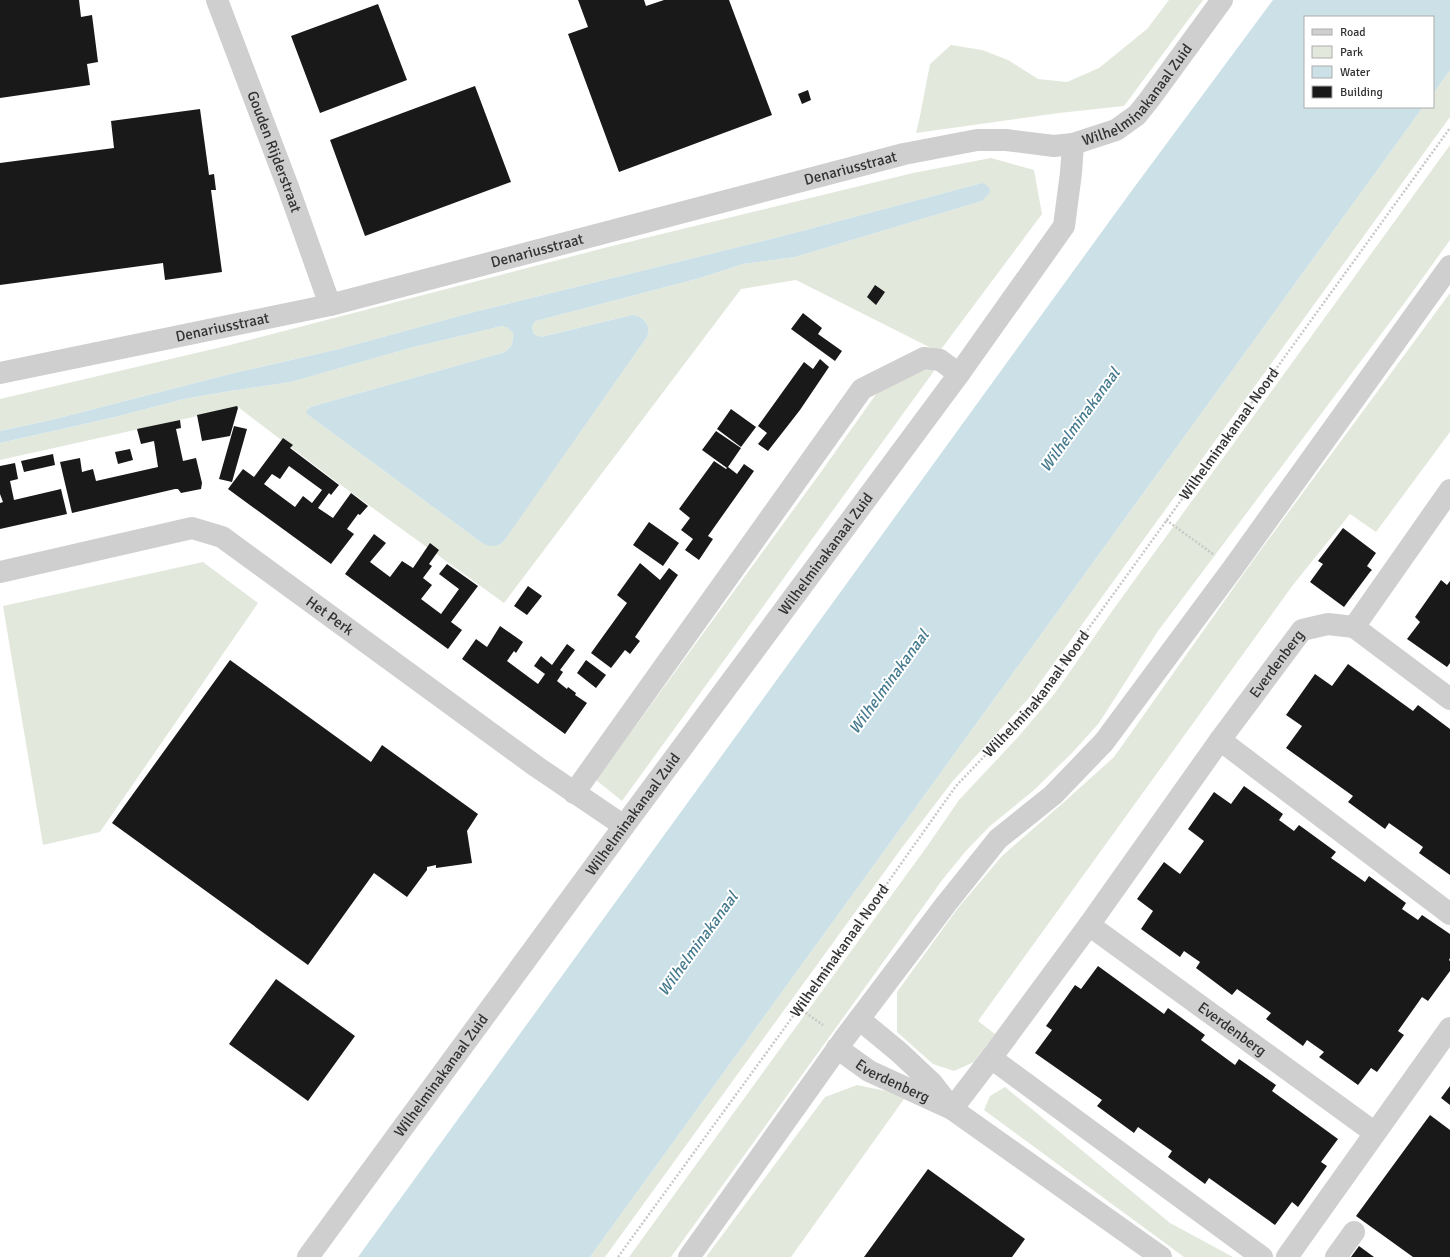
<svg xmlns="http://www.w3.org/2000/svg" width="1450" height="1257" font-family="Signika,sans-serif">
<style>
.green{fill:#e3e8dc}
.water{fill:#cbe0e7}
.building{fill:#191919;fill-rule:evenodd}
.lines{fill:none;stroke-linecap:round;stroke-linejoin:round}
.path{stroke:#c9c9c9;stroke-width:2.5;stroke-dasharray:2 2;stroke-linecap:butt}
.minor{stroke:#cfcfcf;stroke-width:22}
.labels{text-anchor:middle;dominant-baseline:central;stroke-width:4;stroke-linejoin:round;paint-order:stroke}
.street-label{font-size:15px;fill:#323232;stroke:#fff}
.water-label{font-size:16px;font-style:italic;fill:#467b8e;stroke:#fff}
</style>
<rect width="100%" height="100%" fill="#fff"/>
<path class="green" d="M1169 0H1203L1124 106 1059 113 916 133 920 116 930 64 951 45 982 50 1008 60 1038 79 1067 82 1099 68 1147 29Z
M1450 70V117L1028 699 952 782 901 849 605 1257H590L1423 107H1433V94Z
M1450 145V240L1406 301 1158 631 1099 723 1072 753 1033 791 990 826 965 852 943 879 671 1257H629L928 845 959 800 1019 736 1055 693 1115 607Z
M991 158 1034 170 1042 214 939 352 796 280 741 289 504 603 334 480 238 407 0 460V443L115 417 184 399 230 391 291 382 410 348 502 326 508 328 513 333C514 343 511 349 502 353L310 407 308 408 307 414 482 543H502L647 337C652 326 644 316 632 315L541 337 534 334C532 329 531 325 536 321L700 278 743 264 795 257 982 201V183L775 238 474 312 339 349 234 373 51 420 0 431V399L230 345 608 247 913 173Z
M1450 293V432L1376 532 1350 514 1293 585 978 1021 995 1034 974 1062 954 1071 933 1064 897 1032V992L958 908 1002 856 1064 802 1114 757 1254 559Z
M922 364 934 371 622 801 596 780 821 472 879 390Z
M203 562 258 603 100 832 43 845 3 606Z
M857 1085 886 1091 904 1099 791 1257H706L825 1097Z
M1005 1087 1170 1223 1233 1257H1184L984 1110 990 1096Z"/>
<path class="water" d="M1273 0H1450V70L1433 94V17H1305V107H1423L590 1257H358L1130 193Z
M982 183 985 184 990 189V192L982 201 795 257 743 264 700 278 536 321C531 325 532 329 534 334L541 337 632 315C644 316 652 326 647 337L506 538C500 547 492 548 482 543L311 417 307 414 306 411 310 407 502 353C511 349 514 343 513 333L508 328 502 326 410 348 291 382 230 391 184 399 115 417 0 443V431L51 420 234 373 339 349 474 312 775 238Z"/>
<path class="building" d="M0 0H79L81 17 92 15 98 62 87 64 90 85 0 98Z
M578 0H644L646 6 664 0H729L772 115 619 172 568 34 588 27Z
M378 4 407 80 320 113 291 36Z
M475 86 511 182 365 236 330 140Z
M808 90 811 100 802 104 798 94Z
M200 109 209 175 214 174 216 190H211L222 272 165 280 163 263 0 285V163L114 148 111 121Z
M875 285 885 292 876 305 867 297Z
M803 313 822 328 818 334 842 351 835 361 791 329Z
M820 359 829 367 800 410 768 451 758 444 767 433 758 426 804 362 813 369Z
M237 406 238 408 230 436 202 441 197 415Z
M731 409 756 427 741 447 717 429Z
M180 420 181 428 176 429 183 461 196 458 202 483 201 489 181 493 178 489H175L72 513 60 462 80 458 82 472 93 469 96 481 158 467 154 441 141 444 137 429Z
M234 426 247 429 232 482 219 479Z
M716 431 741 448 728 467 737 474 744 464 754 471 708 536 713 539 699 560 685 550 693 539 681 530 690 518 679 509 714 461 726 469 727 468 702 450Z
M283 438 293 445 290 448 339 485 331 495 329 493 318 508 333 518 351 493 368 506 360 515 358 514 347 529 354 534 331 564 228 489 243 469 254 477ZM289 466 322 490 312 503 303 496 295 507 264 484 272 474 280 479Z
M130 449 133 460 118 464 115 452Z
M53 454 55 465 24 472 21 461Z
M15 463 18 479 10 481 14 500 61 489 67 514 0 529V503L3 502 0 494V466Z
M649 522 679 543 663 566 633 545Z
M1343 528 1376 553 1367 566 1372 570 1370 572 1344 607 1310 582 1323 564 1318 561Z
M374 534 386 543 370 562 390 577 402 561 413 568 430 543 439 550 429 564 432 566 423 578 432 585 421 599 441 614 459 589 439 574 447 564 478 586 451 622 462 630 448 649 345 574Z
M640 563 660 580 669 568 678 575 635 637 640 641 630 654 625 650 611 668 591 653 627 603 617 595Z
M1441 580 1447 585 1450 581V663L1447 667 1407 639 1420 622 1415 617Z
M528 586 542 596 527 615 514 606Z
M500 626 523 642 516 653 514 651 507 661 538 684 545 674 534 666 541 656 552 665 567 644 575 650 560 670 563 672 557 681 567 689 568 687 576 693 575 695 587 703 565 734 462 659 476 639 487 647Z
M230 660 371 762 382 745 478 814 467 831 472 863 436 868V865L427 867V870L407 897 374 873 308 965 112 823Z
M586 660 606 675 596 688 577 673Z
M1348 664 1413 711 1418 705 1450 729V875L1419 853 1423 847 1389 823 1385 829 1348 802 1353 796 1286 748 1302 726 1286 715 1315 674 1332 686Z
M1244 786 1283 814 1279 820 1294 831 1299 825 1336 852 1331 858 1365 882 1369 876 1406 903 1402 909 1418 920 1422 915 1450 934V958L1449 960 1450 961V971L1428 1001 1422 997 1398 1031 1404 1035 1377 1072 1371 1068 1358 1085 1319 1057 1324 1052 1307 1040 1303 1046 1266 1019 1271 1013 1237 989 1232 995 1196 968 1200 962 1184 951 1180 957 1141 929 1153 911 1137 899 1164 862 1180 874 1204 841 1188 829 1214 792 1231 804Z
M1098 966 1164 1014 1168 1008 1205 1035 1201 1040 1235 1065 1239 1059 1276 1085 1272 1091 1338 1139 1321 1162 1327 1166 1298 1207 1292 1202 1275 1225 1209 1178 1205 1184 1168 1157 1172 1151 1138 1127 1134 1133 1097 1106 1102 1100 1035 1053 1052 1030 1046 1026 1075 985 1081 989Z
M276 979 355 1036 308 1101 229 1044Z
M1450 1086V1105L1441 1098Z
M1430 1115 1450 1130V1257H1413L1356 1216Z
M928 1169 1025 1239 1012 1257H864Z
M1359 1246 1374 1257H1351Z"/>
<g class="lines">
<g class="path">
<path d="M1166 520 1213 554"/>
<path d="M799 1008 823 1025"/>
<path id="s1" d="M618 1257 799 1008 956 786 1034 704 1450 128"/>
</g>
<g class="minor">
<path id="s2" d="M217 0 288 187 330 305"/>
<path id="s3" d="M0 373 330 305 904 154 977 140H1006L1054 146 1073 144 1116 130 1137 115 1149 100 1222 0"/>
<path id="s4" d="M0 572 192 528 222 537 537 767 624 826"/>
<path d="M1354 627 1450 699"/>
<path d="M1220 740 1450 914"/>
<path d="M574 793 862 389 924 358 940 360 959 374"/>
<path id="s5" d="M1089 925 1375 1133"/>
<path id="s6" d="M837 1048 869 1071 952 1109 932 1083 899 1052 859 1019"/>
<path d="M991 1058 952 1109 1161 1257"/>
<path id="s7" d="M308 1257 624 826 959 374 1064 226 1071 173 1073 144"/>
<path d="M689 1257 844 1039 946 904 998 839 1053 795 1104 742 1233 568 1450 266"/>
<path id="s8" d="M1262 1257 991 1058 1089 925 1220 740 1302 630 1328 624 1354 627 1450 490"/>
<path d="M1287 1257 1450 1028"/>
<path d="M1336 1257 1354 1232"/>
</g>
</g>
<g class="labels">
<g class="street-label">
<text stroke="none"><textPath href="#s3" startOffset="1185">Wilhelminakanaal Zuid</textPath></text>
<text stroke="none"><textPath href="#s2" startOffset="162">Gouden Rijderstraat</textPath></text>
<text stroke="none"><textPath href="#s3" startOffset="875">Denariusstraat</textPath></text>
<text stroke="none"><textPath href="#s3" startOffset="551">Denariusstraat</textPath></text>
<text stroke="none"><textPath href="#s3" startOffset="227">Denariusstraat</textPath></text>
<text stroke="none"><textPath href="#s1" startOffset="1026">Wilhelminakanaal Noord</textPath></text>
<text stroke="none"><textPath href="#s7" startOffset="873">Wilhelminakanaal Zuid</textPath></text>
<text stroke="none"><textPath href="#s4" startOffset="362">Het Perk</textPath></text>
<text stroke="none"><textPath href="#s8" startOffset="823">Everdenberg</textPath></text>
<text stroke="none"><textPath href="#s1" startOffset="702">Wilhelminakanaal Noord</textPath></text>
<text stroke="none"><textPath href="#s7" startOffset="549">Wilhelminakanaal Zuid</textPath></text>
<text stroke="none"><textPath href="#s1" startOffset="378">Wilhelminakanaal Noord</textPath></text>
<text stroke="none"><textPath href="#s5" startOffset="177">Everdenberg</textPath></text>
<text stroke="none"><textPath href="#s7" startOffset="225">Wilhelminakanaal Zuid</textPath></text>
<text stroke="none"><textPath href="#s6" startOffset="65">Everdenberg</textPath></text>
</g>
<g class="water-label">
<text transform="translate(1080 420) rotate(-54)">Wilhelminakanaal</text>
<text transform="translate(889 682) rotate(-54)">Wilhelminakanaal</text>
<text transform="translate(698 944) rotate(-54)">Wilhelminakanaal</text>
</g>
</g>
<rect x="1304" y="16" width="130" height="92" fill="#ffffff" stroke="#adadad"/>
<rect x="1312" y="29" width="20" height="6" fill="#cfcfcf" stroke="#adadad"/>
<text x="1340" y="36" font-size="12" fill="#323232">Road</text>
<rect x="1312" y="46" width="20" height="12" fill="#e3e8dc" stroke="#adadad"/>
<text x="1340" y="56" font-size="12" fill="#323232">Park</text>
<rect x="1312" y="66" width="20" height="12" fill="#cbe0e7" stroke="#adadad"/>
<text x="1340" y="76" font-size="12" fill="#323232">Water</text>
<rect x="1312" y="86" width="20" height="12" fill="#191919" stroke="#adadad"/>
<text x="1340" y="96" font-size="12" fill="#323232">Building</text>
</svg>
